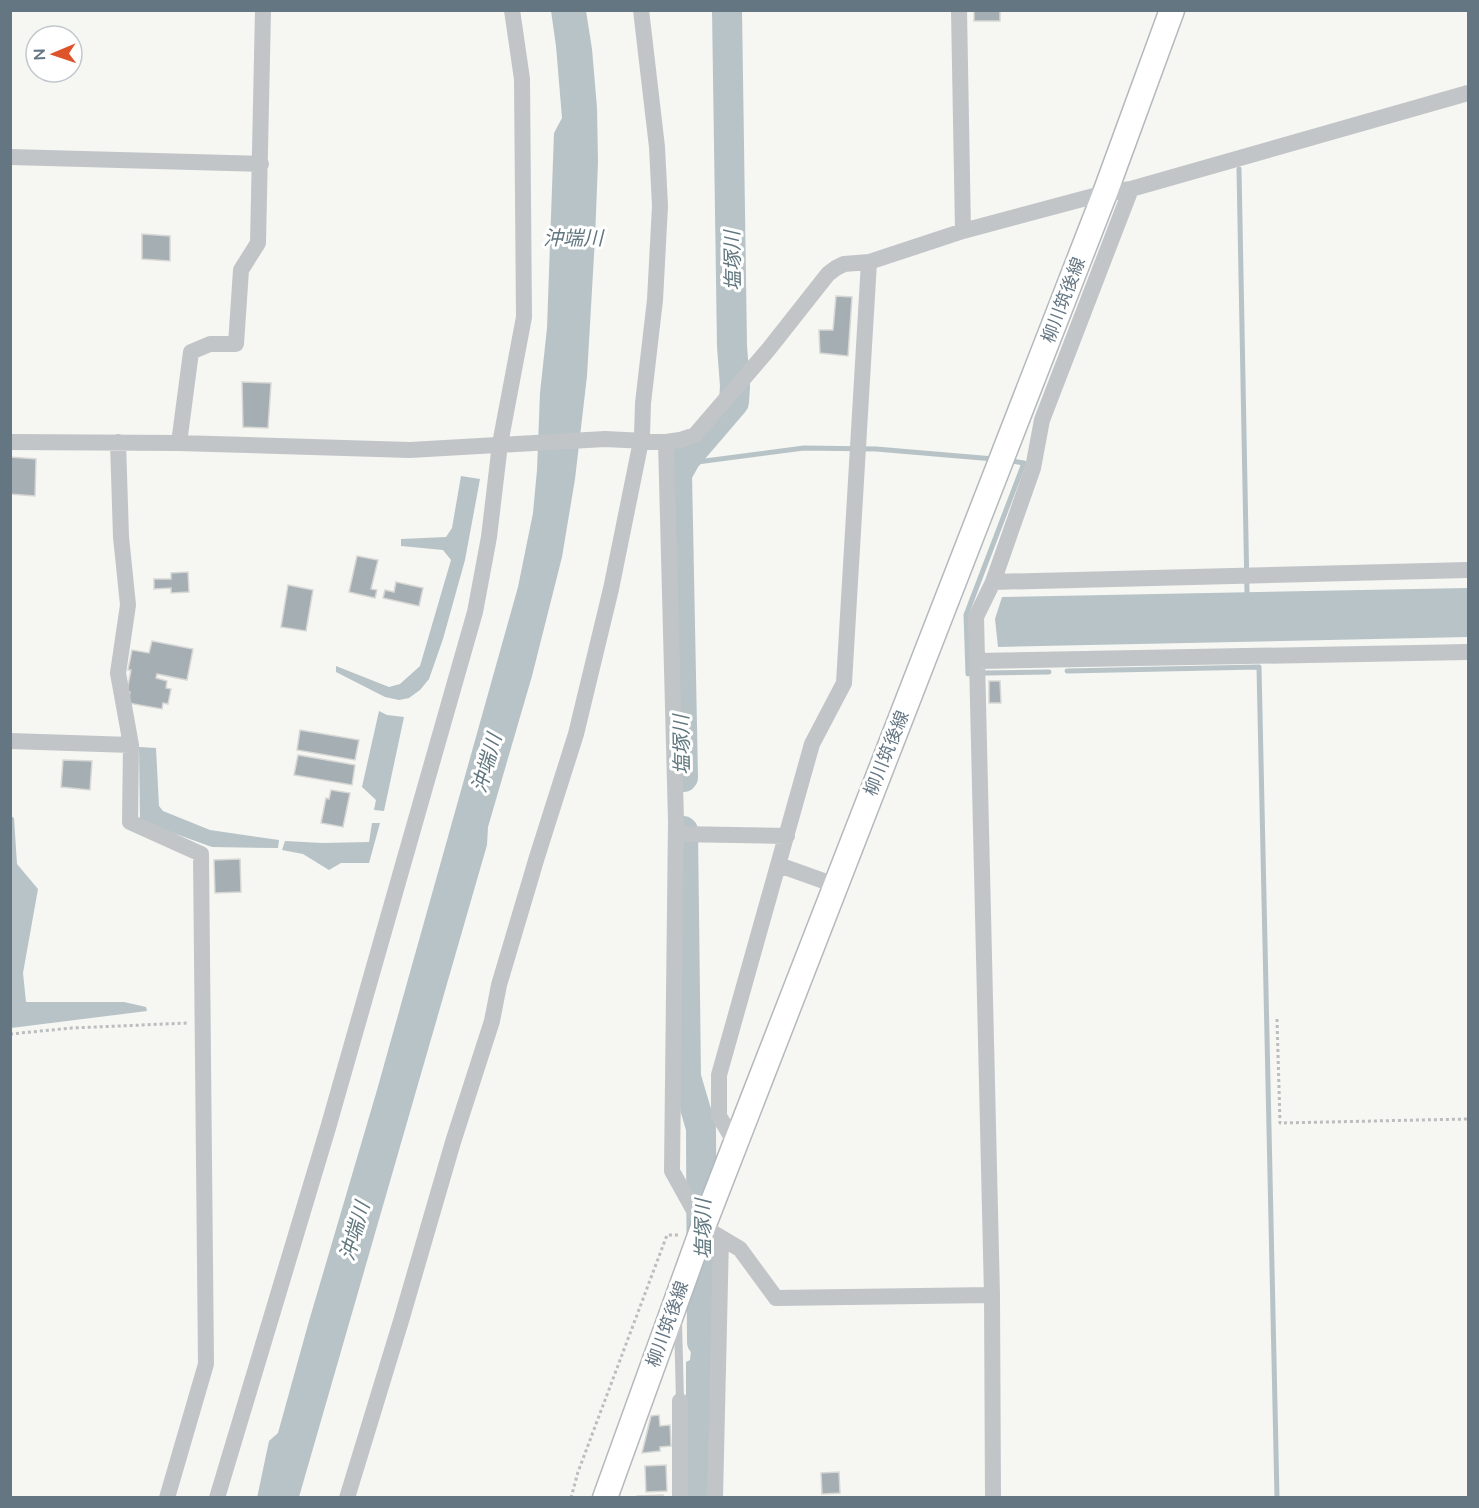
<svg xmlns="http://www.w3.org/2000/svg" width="1479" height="1508" font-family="Mulish,'Noto Sans JP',sans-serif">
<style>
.water{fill:#b7c3c7}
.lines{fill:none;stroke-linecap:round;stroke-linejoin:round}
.stream{stroke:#b7c3c7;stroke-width:5}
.river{stroke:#b7c3c7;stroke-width:30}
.building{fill:#a5aeb3;stroke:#d7d7d5;stroke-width:1.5}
.secondary-casing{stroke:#b3b9bd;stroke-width:27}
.path{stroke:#bbbdbf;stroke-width:3;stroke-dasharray:3 3;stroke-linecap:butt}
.lane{stroke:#c1c5c8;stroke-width:8}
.street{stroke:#c1c5c8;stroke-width:16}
.secondary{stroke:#fff;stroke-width:24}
.labels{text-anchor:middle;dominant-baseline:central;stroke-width:6;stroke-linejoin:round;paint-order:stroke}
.street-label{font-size:18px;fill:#657683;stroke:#fff}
.water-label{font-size:20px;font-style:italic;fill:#61777f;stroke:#fff}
</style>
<rect width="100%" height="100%" fill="#f6f6f2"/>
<path class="water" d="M551 11H586L592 49 597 108 598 162 595 238 587 376 575 479 562 557 532 676 488 827 487 845 299 1497 257 1498 269 1441 278 1433 309 1321 377 1090 518 587 533 513 537 470 540 393 547 328 554 133 562 118 556 46Z
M461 476 480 479 465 560 443 639 429 679 420 690 409 698 399 700 385 697 336 672V666L389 687 400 684 420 666 451 560 443 550 401 546V539L446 537 452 528Z
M1468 588V637L998 647 995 619 1002 597Z
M379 711 387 715 404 717 384 811 374 810 376 800 362 787Z
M139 747 156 748 159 806 163 811 210 830 279 840 278 848 212 847 140 821Z
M10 815 14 818 17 864 38 889 23 973 26 1002H124L146 1007 147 1011 11 1028 12 891 10 887Z
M372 823H380L369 863H341L329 870 303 854 282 850 285 841 322 843 369 842Z
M713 1293 708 1497 686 1498V1362L690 1360 696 1304Z"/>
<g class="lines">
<path class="stream" d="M1239 169 1247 592
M682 464 804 448 876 449 994 459
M1067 671 1259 667 1277 1498
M985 673 1049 672
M968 674 966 615 1024 463 1006 460"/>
<path class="river" d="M683 777 677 474 686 458 734 402 735 386 732 346 727 10
M683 831 686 1077 701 1128 702 1342"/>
</g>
<path class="building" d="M974 10H1000V21H974Z
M142 234 170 236V261L142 259Z
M836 296 852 297 848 356 820 353 819 330H833Z
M242 382 271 383 268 428 243 427Z
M10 457 36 459 35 496 10 494Z
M357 556 378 560 371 589 377 590 375 598 349 592Z
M188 572 189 592 171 593V588L154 589V579H171V573Z
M396 582 423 588 419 606 383 598 385 590 394 592Z
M288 585 313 590 306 631 281 627Z
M152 641 193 649 187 680 157 674 156 678 167 681 166 688 171 689 168 704 163 703 162 709 128 703 130 692 127 691 131 670H128L132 650 149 653Z
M989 681H1000L1001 703H989Z
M300 730 359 740 355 760 297 750Z
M298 755 355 765 352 785 294 775Z
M63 760 92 761 90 790 61 787Z
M331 790 350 793 343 827 321 823 326 798 329 799Z
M240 859 241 892 215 893 214 860Z
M659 1415 660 1426 670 1425 671 1446 660 1447V1451L642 1453 651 1416Z
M666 1465 667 1491 646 1492 645 1466Z
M839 1472 840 1493 822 1494 821 1473Z
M663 1495V1498H637V1496Z"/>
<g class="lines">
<g class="secondary-casing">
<path id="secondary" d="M605 1498 703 1227 1105 193 1172 10"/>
</g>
<path class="path" d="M1277 1019 1280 1123 1468 1119
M10 1034 72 1028 188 1023
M571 1498 578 1472 667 1235H680"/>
<path class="lane" d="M678 1321 680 1401"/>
<path class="street" d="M959 10 963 231
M10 157 261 164
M10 442 179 443 410 450 605 439 666 442 680 440 695 435 768 350 828 274 836 268 844 264 869 262 963 231 1105 193 1131 189 1468 93
M118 442 121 537 128 605 118 673 131 745 130 822 201 854 206 1364 167 1498
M666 442 676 821 672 1171 703 1227 740 1249 776 1298 992 1295
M179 443 191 352 210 344H236L241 270 258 243 263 10
M993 582 1468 570
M977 661 1468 652
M10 741 131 745
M676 834 787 836
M779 865 835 885
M735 1143 719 1116V1075L812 744 844 683 869 262
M217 1498 328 1128 475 612 489 537 500 444 524 317 522 79 512 10
M347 1498 401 1321 453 1142 492 1021 499 985 537 857 576 734 611 589 642 436 643 403 655 300 660 206 657 147 641 10
M680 1498V1401
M715 1498 721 1238
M993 1498 992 1295 976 617 993 582 1033 468 1042 420 1131 189"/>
<use href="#secondary" class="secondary"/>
</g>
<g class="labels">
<g class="street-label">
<text transform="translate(1063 300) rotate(-69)">柳川筑後線</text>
<text transform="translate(886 753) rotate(-68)">柳川筑後線</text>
<text transform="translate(667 1324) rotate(-70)">柳川筑後線</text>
</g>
<g class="water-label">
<text x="573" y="237">沖端川</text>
<text transform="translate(732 261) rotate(-91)">塩塚川</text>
<text transform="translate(681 745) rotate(-91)">塩塚川</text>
<text transform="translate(486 763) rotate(-74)">沖端川</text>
<text transform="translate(702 1229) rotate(-90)">塩塚川</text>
<text transform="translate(354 1231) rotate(-74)">沖端川</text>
</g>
</g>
<rect width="1479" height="1508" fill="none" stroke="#657683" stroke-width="24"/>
<g transform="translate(54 54) rotate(268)"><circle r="28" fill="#ffffff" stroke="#c1c8cd" stroke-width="1.5"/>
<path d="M0-4.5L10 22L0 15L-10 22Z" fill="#de542a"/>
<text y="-9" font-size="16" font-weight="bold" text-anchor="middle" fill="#657683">N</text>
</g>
</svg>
